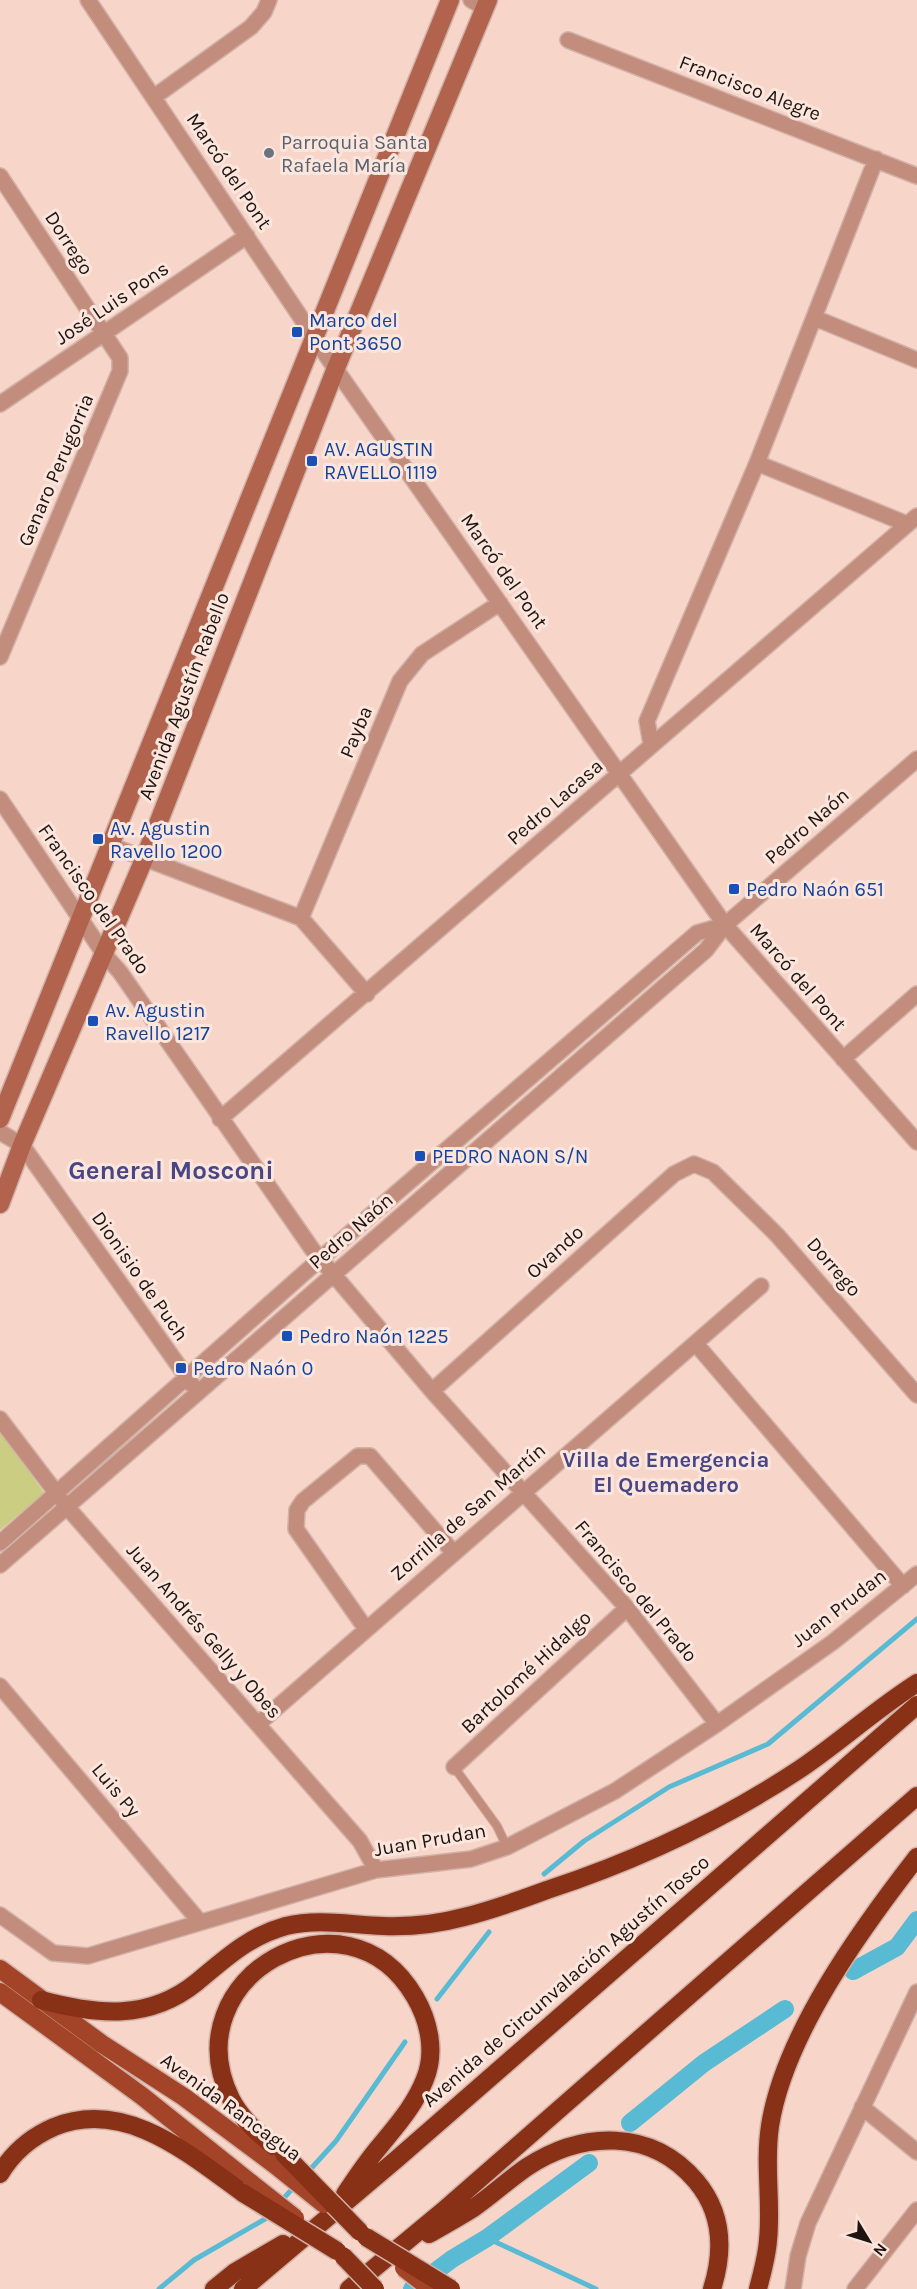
<svg xmlns="http://www.w3.org/2000/svg" width="917" height="2289" font-family="Karla,sans-serif">
<style>
.green{fill:#cbce82}
.lines{fill:none;stroke-linecap:round;stroke-linejoin:round}
.stream{stroke:#58bbd3;stroke-width:5}
.canal{stroke:#58bbd3;stroke-width:18}
.lane-casing{stroke:#d1b2a8;stroke-width:10}
.street-casing{stroke:#d1b2a8;stroke-width:18}
.secondary-casing{stroke:#d1b2a8;stroke-width:21}
.primary-casing{stroke:#d1b2a8;stroke-width:21}
.highway-casing{stroke:#d1b2a8;stroke-width:21}
.lane{stroke:#c38d7d;stroke-width:8}
.street{stroke:#c38d7d;stroke-width:15}
.secondary{stroke:#b2634d;stroke-width:18}
.primary{stroke:#a34327;stroke-width:18}
.highway{stroke:#893117;stroke-width:18}
.primary-bridge-casing{stroke:#d1b2a8;stroke-width:21;stroke-linecap:butt}
.highway-bridge-casing{stroke:#d1b2a8;stroke-width:21;stroke-linecap:butt}
.primary-bridge{stroke:#a34327;stroke-width:18}
.highway-bridge{stroke:#893117;stroke-width:18}
.worship-dot{fill:#6b7280;stroke:#fbe6de;stroke-width:2}
.transit-dot{fill:#1a4fb4;stroke:#fbe6de;stroke-width:2}
.labels{text-anchor:middle;dominant-baseline:central;stroke-width:6;stroke-linejoin:round;paint-order:stroke}
.street-label{font-size:20px;fill:#201410;stroke:#fbe6de}
.worship-label{font-size:20px;fill:#5b616d;stroke:#fbe6de;text-anchor:start}
.transit-label{font-size:20px;fill:#164399;stroke:#fbe6de;text-anchor:start}
.quarter-label{font-size:22px;font-weight:bold;fill:#4a4583;stroke:#fbe6de}
.district-label{font-size:26px;font-weight:bold;fill:#4a4583;stroke:#fbe6de}
</style>
<rect width="100%" height="100%" fill="#f8d5c9"/>
<path class="green" d="M0 1430 44 1493 0 1530Z"/>
<g class="lines">
<path class="stream" d="M544 1874 584 1841 669 1787 768 1744 917 1619
M437 1999 489 1932
M307 2173 336 2141 405 2042
M281 2201 295 2186
M487 2238 596 2289
M159 2289 194 2260 265 2219 271 2213"/>
<path class="canal" d="M853 1971 897 1947 917 1920
M630 2123 704 2063 785 2009
M412 2289 452 2259 487 2238 589 2163"/>
<g class="lane-casing">
<path id="lane" d="M454 1767 497 1826 507 1847"/>
</g>
<g class="street-casing">
<path id="street" d="M88 0 328 358 725 925 917 1142
M471 0 485 8
M568 40 917 176
M154 97 251 27 264 12 269 0
M0 176 120 358V371L0 657
M815 318 917 360
M0 404 247 236
M757 463 907 524
M651 744 647 721 757 463 876 159
M0 799 104 954 120 972 312 1249 432 1391 627 1608 717 1724
M112 846 301 918 367 994
M301 918 400 681 422 654 500 603
M843 1059 917 994
M220 1119 917 516
M0 1132 22 1145 193 1386
M696 1344 903 1586
M432 1391 674 1174 694 1164 713 1172 777 1235 917 1395
M0 1419 67 1507 360 1841 376 1870
M0 1543 320 1259 697 933 725 925
M0 1565 706 950 725 925 917 759
M366 1629 296 1529 297 1510 303 1501 358 1456H370L453 1552
M0 1686 200 1922
M258 1724 761 1286
M454 1767 627 1608
M0 1915 53 1953 88 1956 376 1870 471 1859 507 1847 615 1791 717 1724 833 1642 917 1574
M862 2107 917 2152
M793 2289 798 2256 808 2223 917 1992
M855 2289 917 2210"/>
</g>
<g class="secondary-casing">
<path id="secondary" d="M0 1119 450 0
M0 1204 22 1145 145 857 336 368 488 0"/>
</g>
<g class="primary-casing">
<path id="primary" d="M0 1969 102 2044 184 2097 274 2164
M0 1992 142 2096 252 2184"/>
</g>
<g class="highway-casing">
<path id="highway" d="M41 2000C97 2015 149 2021 197 1982 226 1958 249 1936 286 1926 319 1918 350 1925 383 1926 410 1927 438 1924 464 1917 492 1910 520 1900 547 1890 638 1860 720 1822 800 1769 840 1742 876 1709 917 1683
M284 2154C264 2139 243 2122 231 2099 171 1977 346 1879 415 1997 429 2021 436 2052 425 2079 415 2105 397 2125 380 2146 367 2161 356 2178 345 2194
M0 2174C13 2152 31 2137 54 2127 125 2098 189 2154 243 2193
M429 2234C443 2226 458 2218 472 2209 491 2196 508 2180 527 2167 582 2131 651 2128 696 2181 723 2213 724 2251 712 2289
M214 2289 235 2272 283 2244
M243 2289 398 2158 917 1705
M349 2289 443 2211 917 1796
M758 2289C762 2273 767 2256 768 2240 772 2202 764 2165 770 2126 784 2035 861 1929 917 1857"/>
</g>
<use href="#lane" class="lane"/>
<use href="#street" class="street"/>
<use href="#secondary" class="secondary"/>
<use href="#primary" class="primary"/>
<use href="#highway" class="highway"/>
<g class="primary-bridge-casing">
<path id="primary-bridge" d="M274 2164 324 2204
M252 2184 295 2218
M404 2268 431 2289"/>
</g>
<g class="highway-bridge-casing">
<path id="highway-bridge" d="M284 2154 360 2232
M243 2193 337 2251
M366 2237 451 2289
M343 2256 375 2289"/>
</g>
<use href="#primary-bridge" class="primary-bridge"/>
<use href="#highway-bridge" class="highway-bridge"/>
</g>
<circle class="worship-dot" cx="269" cy="153" r="6"/>
<g class="transit-dot">
<rect x="291" y="326" width="12" height="12" rx="3"/>
<rect x="306" y="455" width="12" height="12" rx="3"/>
<rect x="92" y="833" width="12" height="12" rx="3"/>
<rect x="728" y="883" width="12" height="12" rx="3"/>
<rect x="87" y="1015" width="12" height="12" rx="3"/>
<rect x="414" y="1150" width="12" height="12" rx="3"/>
<rect x="281" y="1330" width="12" height="12" rx="3"/>
<rect x="175" y="1362" width="12" height="12" rx="3"/>
</g>
<g class="labels">
<g class="street-label">
<text transform="translate(750 88) rotate(21)">Francisco Alegre</text>
<text transform="translate(229 171) rotate(56)">Marcó del Pont</text>
<text transform="translate(69 243) rotate(57)">Dorrego</text>
<text transform="translate(112 303) rotate(-34)">José Luis Pons</text>
<text transform="translate(56 470) rotate(-67)">Genaro Perugorria</text>
<text transform="translate(504 571) rotate(55)">Marcó del Pont</text>
<text transform="translate(184 696) rotate(-69)">Avenida Agustín Rabello</text>
<text transform="translate(356 732) rotate(-67)">Payba</text>
<text transform="translate(555 802) rotate(-41)">Pedro Lacasa</text>
<text transform="translate(807 826) rotate(-41)">Pedro Naón</text>
<text transform="translate(94 899) rotate(55)">Francisco del Prado</text>
<text transform="translate(798 977) rotate(49)">Marcó del Pont</text>
<text transform="translate(351 1231) rotate(-41)">Pedro Naón</text>
<text transform="translate(555 1252) rotate(-42)">Ovando</text>
<text transform="translate(834 1267) rotate(49)">Dorrego</text>
<text transform="translate(140 1276) rotate(55)">Dionisio de Puch</text>
<text transform="translate(468 1512) rotate(-41)">Zorrilla de San Martín</text>
<text transform="translate(636 1591) rotate(50)">Francisco del Prado</text>
<text transform="translate(839 1608) rotate(-38)">Juan Prudan</text>
<text transform="translate(204 1631) rotate(49)">Juan Andrés Gelly y Obes</text>
<text transform="translate(526 1672) rotate(-43)">Bartolomé Hidalgo</text>
<text transform="translate(116 1790) rotate(50)">Luis Py</text>
<text transform="translate(430 1840) rotate(-10)">Juan Prudan</text>
<text transform="translate(566 1981) rotate(-41)">Avenida de Circunvalación Agustín Tosco</text>
<text transform="translate(231 2107) rotate(36)">Avenida Rancagua</text>
</g>
<g class="worship-label">
<text x="281" y="142">Parroquia Santa<tspan x="281" dy="23">Rafaela María</tspan></text>
</g>
<g class="transit-label">
<text x="309" y="320">Marco del<tspan x="309" dy="23">Pont 3650</tspan></text>
<text x="324" y="449">AV. AGUSTIN<tspan x="324" dy="23">RAVELLO 1119</tspan></text>
<text x="110" y="828">Av. Agustin<tspan x="110" dy="23">Ravello 1200</tspan></text>
<text x="746" y="889">Pedro Naón 651</text>
<text x="105" y="1010">Av. Agustin<tspan x="105" dy="23">Ravello 1217</tspan></text>
<text x="432" y="1156">PEDRO NAON S/N</text>
<text x="299" y="1336">Pedro Naón 1225</text>
<text x="193" y="1368">Pedro Naón 0</text>
</g>
<g class="quarter-label">
<text x="666" y="1460">Villa de Emergencia<tspan x="666" dy="25">El Quemadero</tspan></text>
</g>
<g class="district-label">
<text x="171" y="1170">General Mosconi</text>
</g>
</g>
<g transform="translate(869 2241) rotate(128)" stroke="#fbe6de" stroke-width="4.5" paint-order="stroke">
<path d="M0-4.5L10 22L0 15L-10 22Z" fill="#201410"/>
<text y="-9" font-size="16" font-weight="bold" text-anchor="middle" fill="#201410">N</text>
</g>
</svg>
